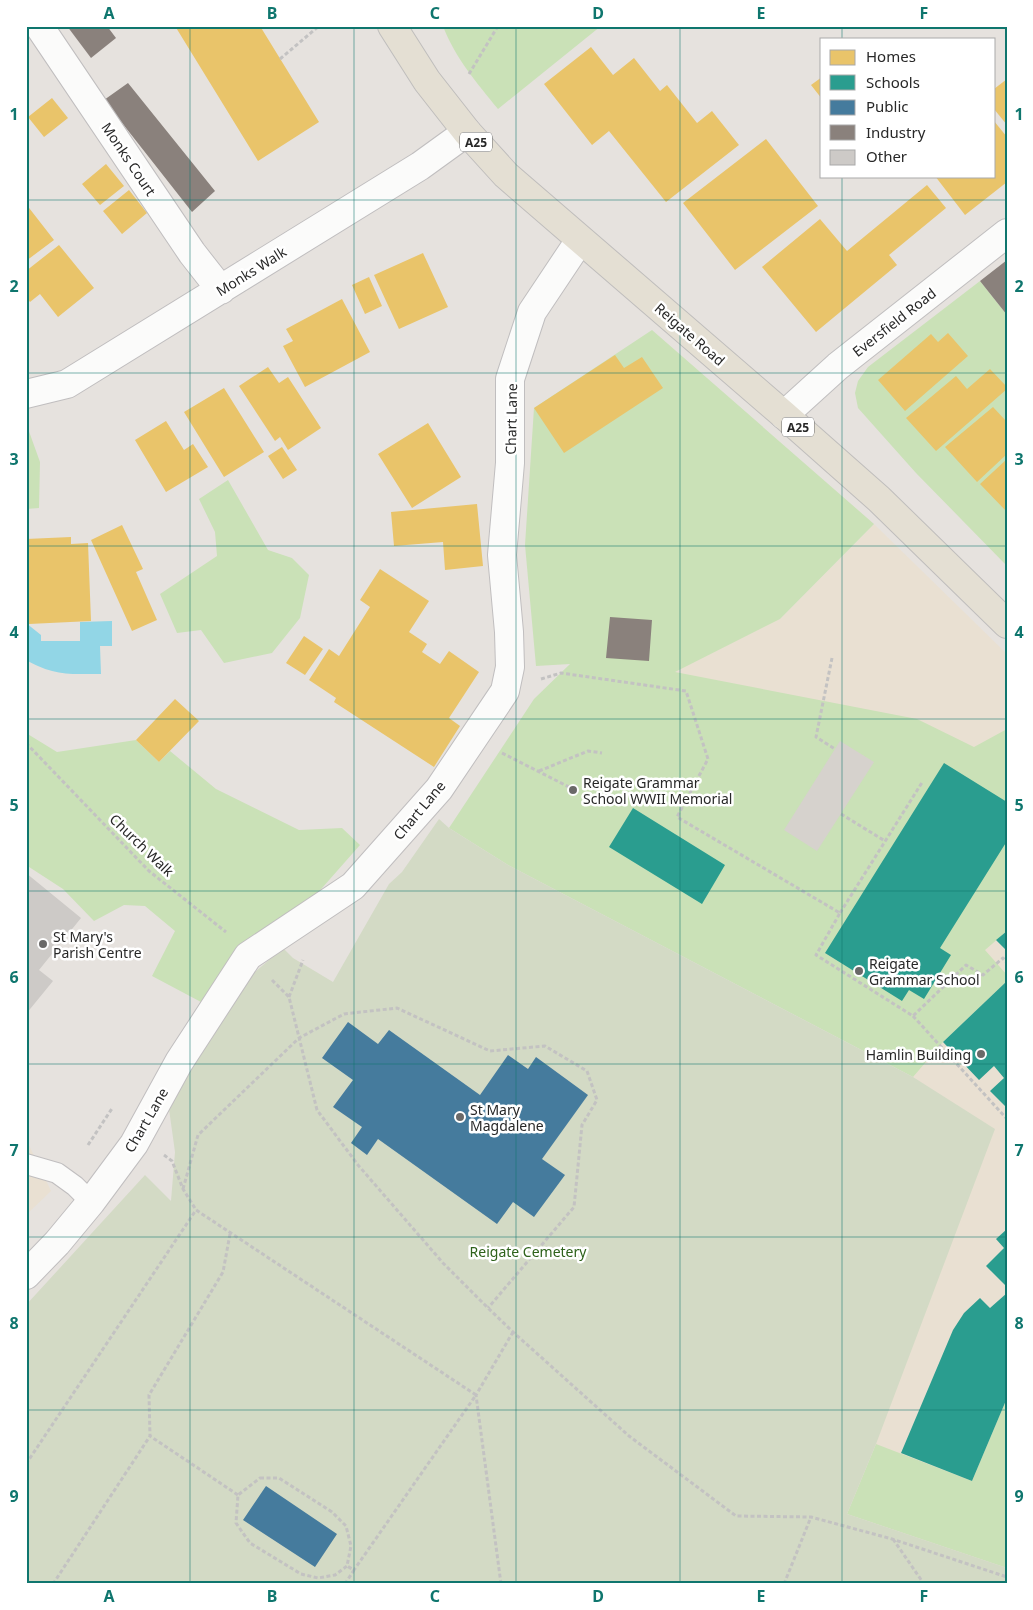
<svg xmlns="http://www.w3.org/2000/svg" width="1033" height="1610" font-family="'Noto Sans',sans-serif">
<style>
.education{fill:#e9e0d2}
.green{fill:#cae1b7}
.cemetery{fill:#d3dac5}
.plaza{fill:#d6d2cd}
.water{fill:#92d6e6}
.homes{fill:#e9c46a}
.schools{fill:#2a9d8f}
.public{fill:#457b9d}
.industry{fill:#8a817c}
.building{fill:#cdcac7}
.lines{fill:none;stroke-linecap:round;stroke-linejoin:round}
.service-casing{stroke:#c0bebf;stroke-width:22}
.minor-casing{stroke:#c0bebf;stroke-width:30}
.tertiary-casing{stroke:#c0bebf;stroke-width:30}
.primary-casing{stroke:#bfbdbc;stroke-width:30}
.path{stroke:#c3c2c2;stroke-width:3;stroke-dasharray:4 2.5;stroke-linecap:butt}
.service{stroke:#fbfbfa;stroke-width:20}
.minor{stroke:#fbfbfa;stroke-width:28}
.tertiary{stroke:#fbfbfa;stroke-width:28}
.primary{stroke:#e4dfd3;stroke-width:28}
.grid{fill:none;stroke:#0f766e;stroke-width:1;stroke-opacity:0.55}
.poi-dot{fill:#6a6968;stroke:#fff;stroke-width:2}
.labels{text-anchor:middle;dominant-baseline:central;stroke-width:5;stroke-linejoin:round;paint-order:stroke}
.shield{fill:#fff;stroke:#686868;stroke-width:1}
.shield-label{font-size:12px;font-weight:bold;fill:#282828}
.street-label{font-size:14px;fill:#282828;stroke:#fff}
.poi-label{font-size:14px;fill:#282828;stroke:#fff;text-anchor:start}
.park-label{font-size:14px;fill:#2e621b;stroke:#fff}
.neatline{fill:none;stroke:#0f766e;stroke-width:2}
.grid-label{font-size:16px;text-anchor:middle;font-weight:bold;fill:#0f766e}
</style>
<rect width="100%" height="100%" fill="#e6e2de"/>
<path class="education" d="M874 524 1007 654V1568L847 1514 876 1444 913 1077 534 699 780 619Z
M26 1139 51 1191 26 1215Z"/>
<path class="green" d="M443 26H601L498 109C477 83 455 58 443 26Z
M980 281 1007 315V566L916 473 858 408 855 393 858 381 868 367Z
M652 330 874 524 780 619 675 672 917 719 974 747 1007 729V931L985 950 1007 975V981L943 1042 913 1077 508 865 449 828 534 699 570 664 536 666 525 545 534 408Z
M26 423 40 462 39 508 26 509Z
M228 480 268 550 292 558 309 575 300 618 272 653 224 663 201 630 177 633 160 594 217 556 215 532 199 499Z
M26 733 57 752 136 740 159 762 170 751 216 789 299 830 342 828 360 845 315 896 257 934 231 957 201 1002 152 976 175 931 145 906 124 905 94 921 63 889 26 865Z
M1007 1398V1568L847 1514 876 1444 972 1481Z"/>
<path class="cemetery" d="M439 819 449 828 508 865 913 1077 995 1129 876 1444 847 1514 1007 1568V1584H26V1305L145 1175 171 1201 175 1152 169 1109 220 1012 249 977 283 948 293 958 333 982 389 884 402 872Z"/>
<path class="plaza" d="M840 741 874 762 817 851 784 830Z"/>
<path class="water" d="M112 621V646H100L101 674C70 674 54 676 26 660V623L41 635V641H80V622Z"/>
<path class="homes" d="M175 26H260L319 122 258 161Z
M591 47 613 75 634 58 660 91 667 85 697 123 712 111 739 145 666 202 609 131 592 145 544 84Z
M822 77V99L811 85Z
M1007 79V125L994 109V89Z
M52 98 68 118 44 137 28 117Z
M994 121 1007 137V182L965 215 935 176H994Z
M766 139 818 206 735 270 683 203Z
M106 164 124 186 100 205 82 184Z
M927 185 946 208 889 255 897 265 816 332 762 267 820 219 847 251Z
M129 190 147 213 122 234 103 211Z
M26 204 54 240 26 261Z
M59 245 94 288 58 317 40 294 30 302 26 297V271Z
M423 253 448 307 399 329 374 275Z
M369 277 382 306 365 314 352 285Z
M342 299 370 352 305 387 283 346 293 341 286 329Z
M948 333 968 356 905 411 878 380 931 334 938 342Z
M615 355 624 368 642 357 663 388 564 453 534 408Z
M268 367 279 383 288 377 321 428 288 450 280 437 275 441 239 386Z
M990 369 1007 387V389L936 451 906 418 956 376 967 389Z
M224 388 264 452 224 477 184 412Z
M993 407 1007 422V454L977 482 945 447Z
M166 421 184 450 193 444 208 467 166 492 135 440Z
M428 423 461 477 412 508 378 454Z
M282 447 297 470 283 479 268 456Z
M1007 459V512L980 484Z
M477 504 483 566 445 570 443 542 394 546 391 512Z
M122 525 143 569 136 572 157 620 132 631 91 540Z
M71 537V544L88 543 91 621 29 624V602H26V579H28L26 539Z
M380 569 429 601 409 632 427 644 422 652 440 664 449 651 479 672 449 718 460 726 434 767 334 702 336 698 309 680 329 649 339 656 370 607 360 600Z
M304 636 323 649 305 675 286 663Z
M175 699 199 721 159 762 136 740Z"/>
<path class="schools" d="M944 763 1007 802V841L940 948 951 955 924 999 909 990 902 1001 825 953Z
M633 808 725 865 702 904 609 847Z
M1007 931V951L996 940Z
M1007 981V1108L990 1091 1004 1078 994 1066 979 1080 943 1042Z
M1007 1229V1287L986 1266 1004 1248 996 1239Z
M1007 1293V1398L972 1481 901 1453 953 1330 964 1313 980 1298 990 1308Z"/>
<path class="public" d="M348 1022 378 1044 389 1030 480 1095 508 1055 528 1069 536 1057 588 1095 542 1159 565 1175 534 1217 513 1202 497 1224 378 1139 367 1155 351 1143 362 1127 333 1107 353 1080 322 1058Z
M266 1486 337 1534 315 1567 243 1520Z"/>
<path class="industry" d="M67 26H107L116 38 91 58Z
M128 83 215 191 192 212 104 100Z
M1007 260V315L980 281Z
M610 617 652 620 649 661 606 658Z"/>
<path class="building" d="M26 873 81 918 39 970 53 981 26 1014Z"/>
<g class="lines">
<g class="service-casing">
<path id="service" d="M26 1164 57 1173 75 1186 91 1202"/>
</g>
<g class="minor-casing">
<path id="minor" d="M39 26 192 253 221 290
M26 394 67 384 420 166 467 132
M784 415 838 366 1007 233"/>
</g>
<g class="tertiary-casing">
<path id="tertiary" d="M26 1275 57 1243 91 1202 134 1144 179 1062 248 956 353 886 439 789 505 691 510 667 509 632 502 555 510 463V379L532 312 580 240"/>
</g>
<g class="primary-casing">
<path id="primary" d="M392 26 427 81 467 132 506 175 784 415 879 499 1007 624"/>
</g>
<path class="path" d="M280 59 319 26
M469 74 498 26
M832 658 816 737 835 749
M541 679 561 673 686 691 708 759 677 817 840 913 816 955 913 1016 966 965 983 975 1003 958 1007 963
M26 743 149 871 226 932
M502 753 571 788
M539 771 588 751 602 753
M841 814 885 841
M840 913 923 781
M272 980 289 997 317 1110 358 1165 443 1263 488 1308 513 1332 629 1436 736 1516 811 1517 892 1539 1007 1577
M289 997 303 960
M913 1016 1007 1119
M88 1145 113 1107
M164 1155 172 1161 183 1189 196 1210 476 1395 354 1570
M183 1189 198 1135 299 1038 344 1014 397 1008 490 1051 545 1046 587 1071 597 1100 582 1125 574 1207 488 1308
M230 1234 223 1272 149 1395 150 1436 238 1495
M26 1464 196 1210
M260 1478H279L332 1512 346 1526 351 1546 347 1566 335 1575 318 1578 301 1574 250 1543 236 1523 238 1495Z
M893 1539 924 1584
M53 1584 150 1436
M345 1584 354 1570 347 1566
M501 1584 476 1395 513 1332
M784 1584 811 1517"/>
<use href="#service" class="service"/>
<use href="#minor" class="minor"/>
<use href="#tertiary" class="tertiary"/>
<use href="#primary" class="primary"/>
</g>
<path class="grid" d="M190 26V1584M354 26V1584M516 26V1584M680 26V1584M842 26V39M842 176V1584M26 200H1007M26 373H1007M26 546H1007M26 719H1007M26 891H1007M26 1064H1007M26 1237H1007M26 1410H1007"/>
<g class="poi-dot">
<circle cx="573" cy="790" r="5"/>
<circle cx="43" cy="944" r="5"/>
<circle cx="859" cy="971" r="5"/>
<circle cx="981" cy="1054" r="5"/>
<circle cx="460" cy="1117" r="5"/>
</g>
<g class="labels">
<g class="shield">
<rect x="460" y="132.5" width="32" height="19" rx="4"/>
<rect x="782" y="417.5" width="32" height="19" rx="4"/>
</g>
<g class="shield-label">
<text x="476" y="142">A25</text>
<text x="798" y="427">A25</text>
</g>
<g class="street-label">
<text transform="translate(129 159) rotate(56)">Monks Court</text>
<text transform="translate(251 271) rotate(-32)">Monks Walk</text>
<text transform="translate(894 322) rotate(-38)">Eversfield Road</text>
<text transform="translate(690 334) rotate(41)">Reigate Road</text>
<text transform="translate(511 419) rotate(-89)">Chart Lane</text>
<text transform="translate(419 810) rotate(-50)">Chart Lane</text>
<text transform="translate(142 845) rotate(44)">Church Walk</text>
<text transform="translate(146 1120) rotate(-60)">Chart Lane</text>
</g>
<g class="poi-label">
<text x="583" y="782">Reigate Grammar<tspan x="583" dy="16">School WWII Memorial</tspan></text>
<text x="53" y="936">St Mary's<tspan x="53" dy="16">Parish Centre</tspan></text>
<text x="869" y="963">Reigate<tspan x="869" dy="16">Grammar School</tspan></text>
<text x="971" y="1054" text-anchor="end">Hamlin Building</text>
<text x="470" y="1109">St Mary<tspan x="470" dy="16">Magdalene</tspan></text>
</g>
<g class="park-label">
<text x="528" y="1251">Reigate Cemetery</text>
</g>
</g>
<rect width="1033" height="1610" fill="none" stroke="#ffffff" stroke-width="55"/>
<rect x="820" y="38" width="175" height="140" fill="#ffffff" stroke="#a9a9a9"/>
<rect x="830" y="50" width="25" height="15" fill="#e9c46a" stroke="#a9a9a9"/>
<text x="866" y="62" font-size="15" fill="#282828">Homes</text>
<rect x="830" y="75" width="25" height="15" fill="#2a9d8f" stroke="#a9a9a9"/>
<text x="866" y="88" font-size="15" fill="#282828">Schools</text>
<rect x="830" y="100" width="25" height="15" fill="#457b9d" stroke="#a9a9a9"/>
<text x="866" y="112" font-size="15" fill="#282828">Public</text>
<rect x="830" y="125" width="25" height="15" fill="#8a817c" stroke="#a9a9a9"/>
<text x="866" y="138" font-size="15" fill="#282828">Industry</text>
<rect x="830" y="150" width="25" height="15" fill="#cdcac7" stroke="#a9a9a9"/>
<text x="866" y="162" font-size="15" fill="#282828">Other</text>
<rect x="28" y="28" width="978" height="1554" class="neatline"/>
<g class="grid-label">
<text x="109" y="19">A</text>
<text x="272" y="19">B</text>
<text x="435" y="19">C</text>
<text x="598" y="19">D</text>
<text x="761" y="19">E</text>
<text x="924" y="19">F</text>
<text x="14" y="120">1</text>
<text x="1019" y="120">1</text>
<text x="14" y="292">2</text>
<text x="1019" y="292">2</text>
<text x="14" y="465">3</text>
<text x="1019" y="465">3</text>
<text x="14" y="638">4</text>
<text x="1019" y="638">4</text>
<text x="14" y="811">5</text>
<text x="1019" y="811">5</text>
<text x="14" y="983">6</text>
<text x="1019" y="983">6</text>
<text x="14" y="1156">7</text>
<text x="1019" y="1156">7</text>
<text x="14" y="1329">8</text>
<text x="1019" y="1329">8</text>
<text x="14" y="1502">9</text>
<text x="1019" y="1502">9</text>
<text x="109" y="1602">A</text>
<text x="272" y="1602">B</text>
<text x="435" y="1602">C</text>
<text x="598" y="1602">D</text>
<text x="761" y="1602">E</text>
<text x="924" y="1602">F</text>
</g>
</svg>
